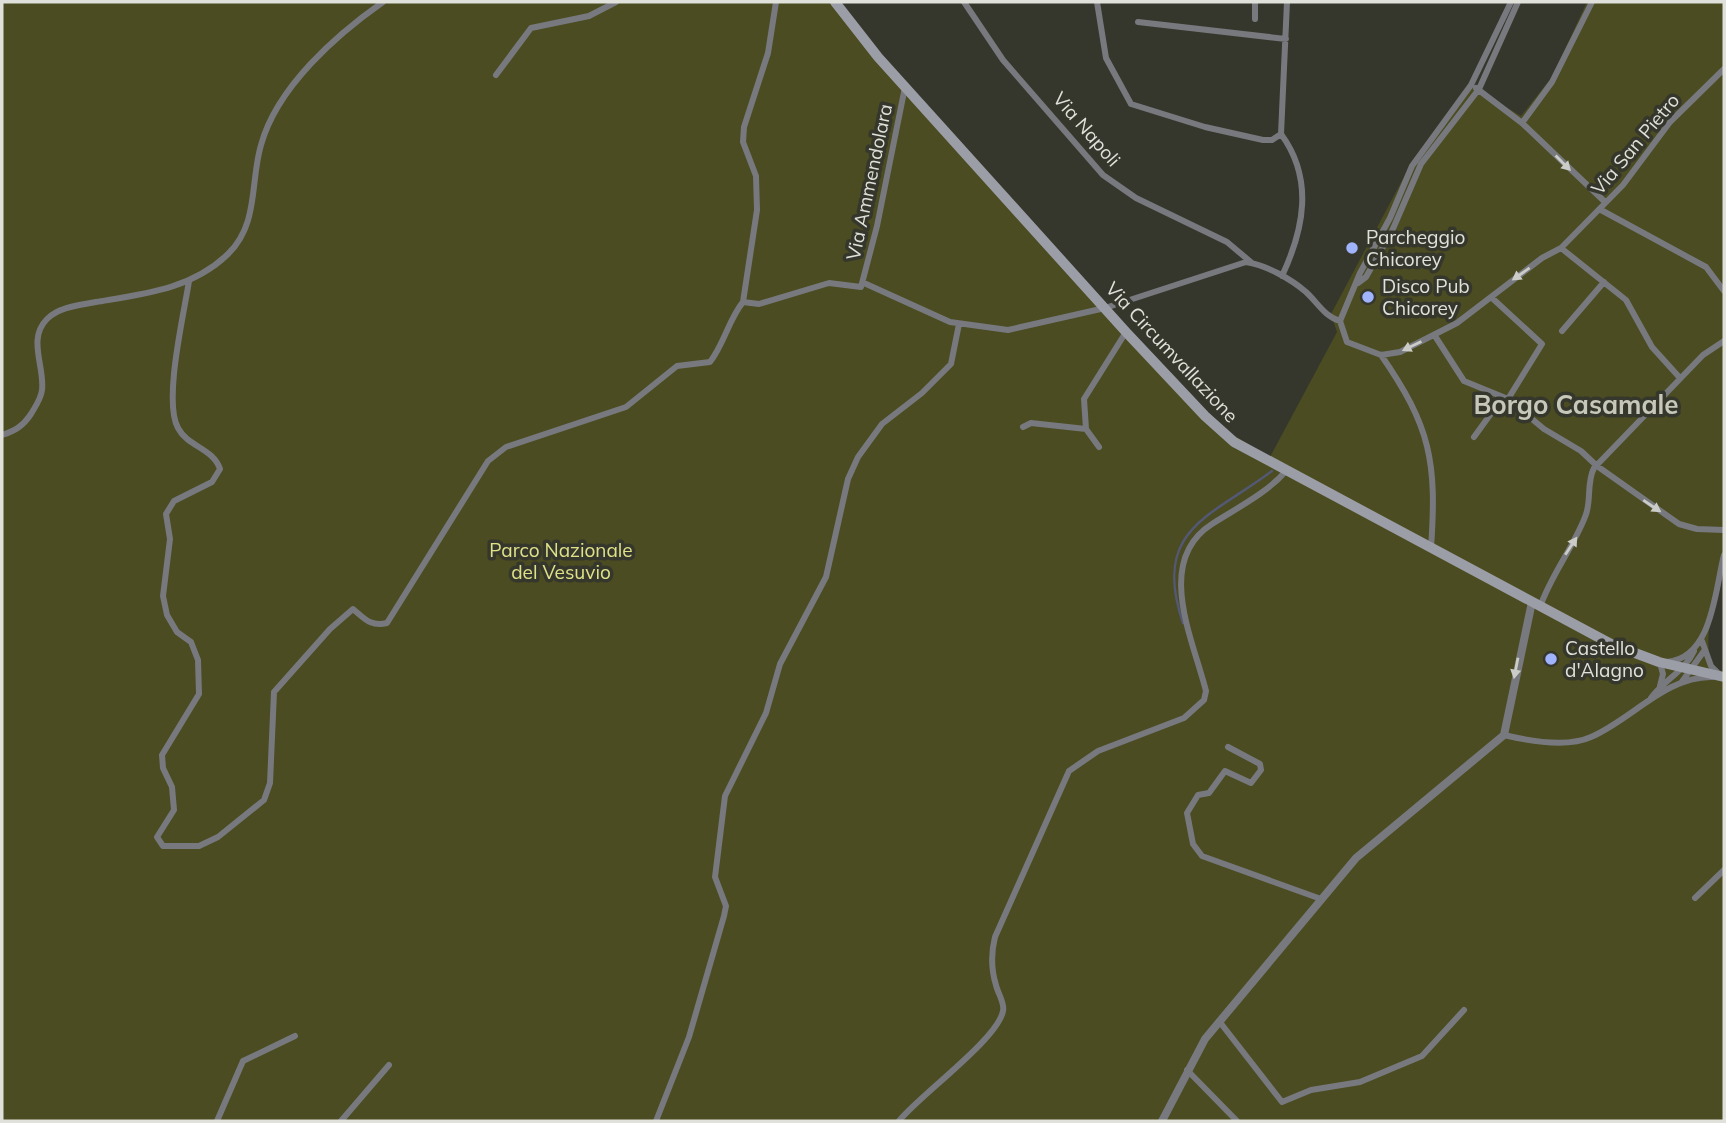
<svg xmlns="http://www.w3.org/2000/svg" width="1726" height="1123" font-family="Mulish,sans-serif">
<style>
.green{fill:#4b4c21}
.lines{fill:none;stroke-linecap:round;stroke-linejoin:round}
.stream{stroke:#535874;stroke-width:2.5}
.minor{stroke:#77797e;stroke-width:6}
.tertiary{stroke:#77797e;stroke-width:8}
.secondary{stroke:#9c9ea7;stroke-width:10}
.oneway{fill:#cbccc8}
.poi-dot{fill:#a0b3fd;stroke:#36372c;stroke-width:2.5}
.labels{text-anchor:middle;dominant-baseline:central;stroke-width:7;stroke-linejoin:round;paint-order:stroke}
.street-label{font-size:19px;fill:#e0e1da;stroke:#36372c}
.poi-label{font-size:19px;fill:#e0e1da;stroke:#36372c;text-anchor:start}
.park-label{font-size:19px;fill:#dfe188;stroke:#36372c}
.district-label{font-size:26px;font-weight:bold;fill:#c7c8ba;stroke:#36372c}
</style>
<rect width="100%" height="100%" fill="#36372c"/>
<path class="green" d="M2 2H839L860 34 1126 328 1225 430 1270 457 1337 332 1331 314 1414 158 1469 85 1521 116 1552 77 1587 2H1724V569C1718 592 1692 662 1724 672V1121H2Z"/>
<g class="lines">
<path class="stream" d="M1183 623C1151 529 1211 517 1272 471"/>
<path class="minor" d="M776 2 768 53 744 127 743 142 756 176 757 210 743 302 759 304 829 283 861 287 877 226 905 87
M964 2 1003 60 1103 175 1136 198 1227 242 1252 263
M1097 2 1106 58 1131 104 1205 127 1263 140H1272L1281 134 1287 2
M1255 19V2
M1138 22 1286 39
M496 75 531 28 589 16 616 2
M1476 88 1522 123 1605 202
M1522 123 1552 82 1592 2
M1281 134C1314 179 1304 229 1282 276
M1601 210 1706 267 1724 291
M1561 248 1626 300 1652 347 1680 378
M189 281C184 314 163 401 178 428 188 447 213 448 220 469L212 482 174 501 166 514 170 539 163 596 167 615 177 632 191 642 198 660 199 694 162 755 163 768 172 787 174 810 157 837 163 846H199L218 837 264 800 270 783 274 692 330 629 353 609C365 619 371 627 387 623L488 461 506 447 626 407 677 366 710 362C724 344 729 319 743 302
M864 283 950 322 1008 330 1105 308 1246 262C1266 265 1291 279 1306 292 1318 303 1324 316 1340 321
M1358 283 1366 277 1392 231 1421 164 1479 89 1518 2
M1491 297 1542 344 1508 399
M1340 321 1347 342 1381 355 1400 352 1457 323 1542 258 1561 248 1623 185 1670 122 1724 69
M1340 321 1360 273 1390 218 1412 166 1471 85 1511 2
M1562 331 1604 282
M1435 336 1464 381 1508 399 1544 429 1581 451 1597 466 1679 524 1697 529 1724 530
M1381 355C1431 427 1437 462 1431 548
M1023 427 1031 423 1086 429
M2 435C15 431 23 426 31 414 35 407 41 399 42 390 45 367 27 339 47 319 59 307 80 305 96 302 144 294 192 289 228 254 259 224 250 182 261 145 277 87 336 35 383 2
M1474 437 1503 397
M1099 447 1086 429 1084 399 1126 332
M1540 607C1551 575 1573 548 1585 517 1592 502 1586 483 1594 468L1703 355 1724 341
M1702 641 1711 666 1720 675
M1667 662C1713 658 1715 589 1724 555
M1681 683 1704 651
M1660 686 1663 674 1660 663
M1651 698C1664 680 1685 671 1694 651
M1504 735C1529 741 1567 748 1591 737 1631 720 1666 676 1712 677
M1228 747 1260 764 1261 770 1251 783 1225 771 1209 793 1198 795 1187 813 1193 844 1202 856 1321 899
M1695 898 1724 870
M1219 1021 1282 1102 1311 1090 1360 1082 1422 1056 1464 1010
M1187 1070 1237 1121
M217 1121 243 1061 295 1036
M341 1121 389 1065
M656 1121 689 1037 724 916 726 906 715 877 725 796 766 713 780 664 826 577 848 479 858 457 882 424 922 393 951 364 959 324
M899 1121C920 1095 998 1039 1003 1011 1005 1003 998 994 996 985 991 969 991 953 995 937L1069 771 1098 751 1184 718 1204 700 1206 691C1193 639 1154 561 1212 524 1237 508 1267 493 1286 471"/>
<path class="tertiary" d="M1162 1121 1205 1039 1356 858 1504 735 1532 602"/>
<path class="secondary" d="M835 2 878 57 1126 332 1205 416 1234 442 1611 644 1659 662 1724 677"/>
</g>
<defs><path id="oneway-solid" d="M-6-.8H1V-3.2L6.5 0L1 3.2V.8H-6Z" transform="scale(1.75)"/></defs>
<g class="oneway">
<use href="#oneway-solid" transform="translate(1563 163) rotate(45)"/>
<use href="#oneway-solid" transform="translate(1521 274) rotate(145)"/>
<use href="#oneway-solid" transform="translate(1412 346) rotate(154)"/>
<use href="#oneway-solid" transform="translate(1652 506) rotate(34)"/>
<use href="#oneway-solid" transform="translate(1571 546) rotate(-57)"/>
<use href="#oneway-solid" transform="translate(1516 668) rotate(101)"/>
</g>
<g class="poi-dot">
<circle cx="1352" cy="248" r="7"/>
<circle cx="1368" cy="297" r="7"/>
<circle cx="1551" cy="659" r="7"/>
</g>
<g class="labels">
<g class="street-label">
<text transform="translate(1087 129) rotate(49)">Via Napoli</text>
<text transform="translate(1635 144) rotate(-50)">Via San Pietro</text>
<text transform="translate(869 182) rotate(-78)">Via Ammendolara</text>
<text transform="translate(1172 352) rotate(47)">Via Circumvallazione</text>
</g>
<g class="poi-label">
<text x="1366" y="237">Parcheggio<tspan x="1366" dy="22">Chicorey</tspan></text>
<text x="1382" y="286">Disco Pub<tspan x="1382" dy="22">Chicorey</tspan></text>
<text x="1565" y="648">Castello<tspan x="1565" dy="22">d'Alagno</tspan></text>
</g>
<g class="park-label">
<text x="561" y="550">Parco Nazionale<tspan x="561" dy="22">del Vesuvio</tspan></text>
</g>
<g class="district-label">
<text x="1576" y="404">Borgo Casamale</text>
</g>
</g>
<rect width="1726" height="1123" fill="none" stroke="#e0e1da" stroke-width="7"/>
</svg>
